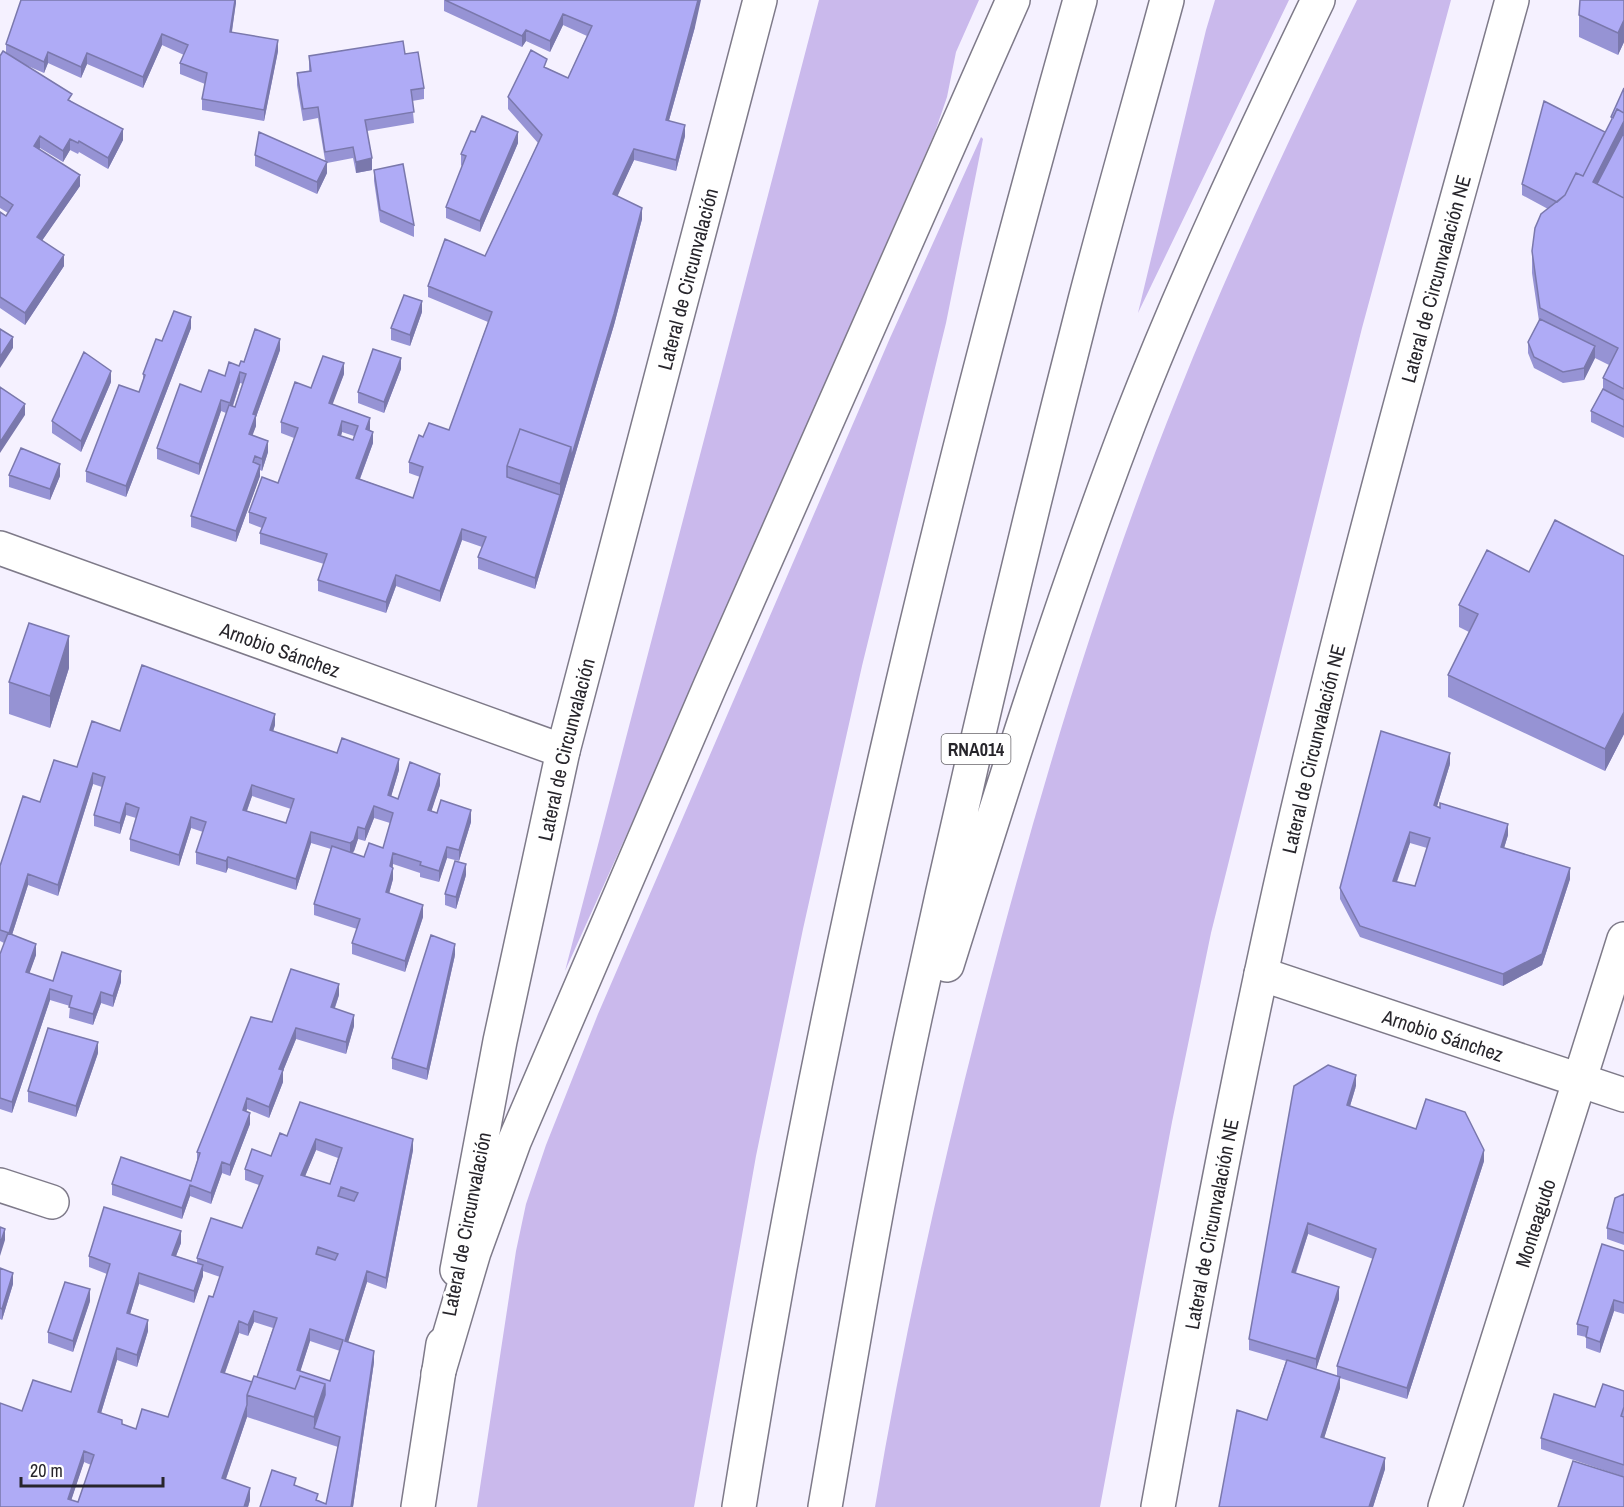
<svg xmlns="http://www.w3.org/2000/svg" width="1624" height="1507" font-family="'Archivo Narrow',sans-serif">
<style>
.green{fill:#cab9ec}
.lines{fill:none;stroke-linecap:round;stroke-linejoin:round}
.street-casing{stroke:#7e7a89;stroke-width:36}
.secondary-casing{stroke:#7e7a89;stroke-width:36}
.highway-casing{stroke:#7e7a89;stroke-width:36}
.street{stroke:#fff;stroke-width:33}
.secondary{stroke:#fff;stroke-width:33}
.highway{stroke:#fff;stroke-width:33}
.wall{fill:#9693d4;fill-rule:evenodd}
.shaded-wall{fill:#7a78ac}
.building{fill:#afabf6;stroke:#7a78ac;stroke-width:1.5;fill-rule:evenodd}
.labels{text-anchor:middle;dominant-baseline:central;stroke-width:6;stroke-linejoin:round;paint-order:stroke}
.shield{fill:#fff;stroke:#68666b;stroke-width:1.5}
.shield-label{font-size:18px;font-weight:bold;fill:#27252b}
.street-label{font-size:20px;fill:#27252b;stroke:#fff}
</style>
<rect width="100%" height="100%" fill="#f5f1ff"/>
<path class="green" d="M819 0H979L956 52 947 97 935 132 663 754 565 971Z
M1215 0H1289L1138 313 1206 30Z
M1357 0H1451L1362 328 1211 933 1172 1122 1100 1507H875C907 1315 951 1126 1001 939 1051 754 1107 570 1179 392 1232 259 1294 129 1357 0Z
M981 137 983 139 946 323 862 666 803 929 756 1156 694 1507H477L516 1251 526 1204 546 1145 598 1014 890 338Z"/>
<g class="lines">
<g class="street-casing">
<g id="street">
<path id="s1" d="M0 548 563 751"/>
<path id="s2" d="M1261 974 1624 1095"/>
<path d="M0 1185 52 1202"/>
<path id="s3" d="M1445 1507 1624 939"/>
</g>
</g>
<g class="secondary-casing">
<g id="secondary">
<path id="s4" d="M457 1270 500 1041 563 751 760 0"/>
<path d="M418 1507 443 1344"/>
<path id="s5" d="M1158 1507C1205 1247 1254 986 1317 729 1376 485 1445 243 1512 0"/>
</g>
</g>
<g class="highway-casing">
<path id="highway" d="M947 965C1004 783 1061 601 1129 423 1185 279 1251 139 1318 0
M438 1374 474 1252 514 1142 710 686 1013 0
M739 1507C820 998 940 496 1080 0
M825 1507C853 1344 880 1180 915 1018 967 778 1024 538 1085 300 1111 200 1140 100 1167 0"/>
</g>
<use href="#street" class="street"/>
<use href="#secondary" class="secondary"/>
<use href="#highway" class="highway"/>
</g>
<path class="wall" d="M236 0 232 32 278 51 264 121 202 110V99L205 84 180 74V63L184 55 162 45 143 88 87 64 81 78 48 63 44 73 21 63 123 140 108 169 79 152 78 154 70 150 63 162 40 148 39 149 80 186 42 240 64 266 25 325 0 308V212L6 216 8 213 0 208V56L6 53V44Z
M444 0 695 27 669 120 685 136 676 171 634 160 617 196 642 219 614 325 535 589 478 569V557L482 547 462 540 440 602 396 586 386 613 318 591V580L324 564 260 544V533L262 528 249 523V512L278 483 294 438 281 433V422L311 388 344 374 332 404 370 429 369 431 373 443 360 479 413 498 420 477 409 473V462L423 437 449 430 488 322 428 297V286L485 256 538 143 508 109V97L547 68 568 78 587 36 563 25 550 52 526 41 522 47 444 11ZM342 432 354 436 353 440 341 436Z
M1624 0V42L1618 55 1579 37V15Z
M405 54 424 88V99L412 101 414 123 367 131 372 170 356 173 353 158 327 163V173L317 194 255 166V155L325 160 318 118 303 121 297 85V73L309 71V56Z
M1624 88V438L1591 422V411L1603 389V378L1609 365 1595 358 1584 380 1563 383 1534 368 1528 353V342L1539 321 1532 273V251L1548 209 1522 195V184L1605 132 1611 122V117Z
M475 132 518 143 480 232 446 218V207L462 166 461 165V154Z
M374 170 414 225V237L380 222 374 181Z
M422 312 410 346 391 340V328Z
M191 328 126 497 86 482V471L139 392 143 383V374L162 341Z
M280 350 256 417V426L252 435 268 452 262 471 260 470V476L236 542 191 527V516L226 413 221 411 199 475 157 459V448L201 392 244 362ZM240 383 243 384 235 407 233 406Z
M401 369 384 413 358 403V392Z
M111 382 81 452 52 433V421Z
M9 475 60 476 50 500 9 487Z
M1624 556V734L1605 771 1448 697V675L1469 632 1459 627V605Z
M69 668 50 728 9 714V682Z
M275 725 273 731 337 753 399 770 391 796 398 799 440 785 431 811 471 822 459 861 447 858 439 882 420 877V873L393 864V879L389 894 423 917 405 972 352 954V943L357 929 314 915V904L331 849 311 843 296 890 228 868 226 873 196 864V852L203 832 191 828 179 866 130 851V839L136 818 126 815 120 834 94 826V815L102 787 93 784 58 896 28 885 12 935 36 955 29 973 53 981 121 982 113 1007 101 1003 93 1025 69 1018 70 1006 50 1000 12 1113 0 1109V954L4 943 0 941V866L40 802 77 767 120 731ZM252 796 291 809 286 823 247 811ZM374 818 390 823 383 848 364 857 352 853 354 851 358 839 365 841Z
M1450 764 1437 806 1508 835 1504 848 1570 879 1542 965 1503 986 1360 937 1340 899V888ZM1410 843 1427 848 1415 886 1397 882Z
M466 875 456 909 445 905V894Z
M455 955 427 1080 392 1069V1058Z
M339 995 335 1008 354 1026 346 1054 296 1039 283 1071V1082L269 1118 247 1109 246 1111 250 1124 230 1176 222 1173 211 1204 190 1196 182 1219 112 1195V1184L191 1181 197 1161V1152L272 1022Z
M98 1053 76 1117 28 1102V1091Z
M1356 1086 1350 1106 1484 1161 1407 1399 1340 1378V1388L1324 1438 1385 1469 1373 1507H1219L1267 1420 1286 1361 1249 1350V1339ZM1308 1234 1373 1259 1337 1366V1376L1316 1369 1339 1299 1296 1273Z
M287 1136 413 1150 386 1289 367 1282 348 1342 374 1362 353 1507H260L296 1486 318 1500 326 1504 338 1447 247 1417 226 1479 250 1500 248 1507H0L22 1411 71 1392 107 1274 89 1267V1256L181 1243 176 1256 197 1263V1258L242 1228 259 1185 245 1180V1169L271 1156ZM316 1150 338 1158 330 1184 305 1176ZM203 1271 220 1277 168 1417 136 1429 122 1424 101 1413 117 1360 137 1367 148 1331 130 1314 139 1284 194 1303 203 1276ZM254 1322 273 1328 257 1377 252 1382 225 1373 239 1333 248 1336ZM310 1341 340 1351 330 1381 300 1371ZM84 1462 91 1465 78 1502 71 1500Z
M1624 1194V1245L1607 1239V1228Z
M1624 1251V1314L1614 1311 1600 1353 1586 1348V1337L1577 1335V1324Z
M0 1268 13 1284 2 1320 0 1319Z
M90 1301 73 1352 48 1343V1332Z
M1624 1391V1477L1541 1449V1438Z"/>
<path class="shaded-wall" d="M235 0H236V3L230 43V32Z
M698 0H701L695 27 666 131V120Z
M563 14V25L550 52V41Z
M1624 20V42L1618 55V33Z
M526 30V41L522 47V36Z
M162 34V45L143 88V77Z
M278 40V51L264 121V110Z
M48 52V63L44 73V62Z
M87 53V64L81 78V67Z
M1624 121V143L1593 192V182Z
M685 125V136L676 171V160Z
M123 129V140L108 169V158Z
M518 132V143L480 232V221Z
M40 136V148L34 157V146Z
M70 139V150L63 162V151Z
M634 149V160L613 206V194Z
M372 158V170L356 173V162Z
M327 162V173L317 194V182Z
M80 175V186L37 248V237Z
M642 208V219L614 325 535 589V578L560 495V484Z
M64 255V266L25 325V313Z
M422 301V312L410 346V335Z
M191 317V328L126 497V486Z
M13 337V348L0 368V357Z
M280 339V350L256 417V426L249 445V434L253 414Z
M1595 346V358L1584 380V368Z
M401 358V369L384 413V402Z
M344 363V374L329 414V403Z
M111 371V382L81 452V441Z
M240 372V383L230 414V403Z
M221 400V411L199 475V464Z
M25 404V415L0 453V442Z
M370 418V429L366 441V429Z
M342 421V432L338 446V435Z
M373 432V443L356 489V478Z
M268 441V452L262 471V459Z
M60 464V476L50 500V489Z
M260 465V476L236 542V531Z
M462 529V540L440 602V591Z
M396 575V586L386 613V602Z
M69 636V668L50 728V696Z
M1624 712V734L1605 771V749Z
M275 714V725L270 741V730Z
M1450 753V764L1434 816V805Z
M399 759V770L388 807V795Z
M93 773V784L58 896V885Z
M440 774V785L428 822V810Z
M252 785V796L243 821V810Z
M126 803V815L120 834V823Z
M374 806V818L365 841V829Z
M471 810V822L459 861V850Z
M191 817V828L179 866V855Z
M1508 824V835L1501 858V847Z
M358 827V839L354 851 350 855V843Z
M311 832V843L296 890V879Z
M1410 832V843L1393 892V881Z
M447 847V858L439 882V871Z
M393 853V864L390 877V866Z
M228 857V868L226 873V861Z
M466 864V875L456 909V897Z
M393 868V879L386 904V892Z
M1570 868V879L1542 965 1503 986V974Z
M28 874V885L9 944V933Z
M423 905V917L405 972V961Z
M36 944V955L26 983V972Z
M455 944V955L427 1080V1069Z
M121 971V982L113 1007V996Z
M339 984V995L331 1018V1007Z
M50 989V1000L12 1113V1102Z
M101 992V1003L93 1025V1014Z
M354 1015V1026L346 1054V1042Z
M296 1028V1039L283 1071V1082L269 1118V1107L279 1069Z
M98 1042V1053L76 1117V1106Z
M1356 1075V1086L1347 1116V1105Z
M247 1098V1109L243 1121V1110Z
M250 1113V1124L230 1176V1165Z
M316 1139V1150L301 1186V1175Z
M413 1139V1150L386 1289V1278Z
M1484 1150V1161L1407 1399V1388Z
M222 1162V1173L211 1204V1193Z
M190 1185V1196L182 1219V1208Z
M1308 1223V1234L1292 1283V1272Z
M5 1229V1240L0 1256V1244Z
M181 1231V1243L172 1266V1255Z
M203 1265V1276L194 1303V1291Z
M367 1271V1282L345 1352V1341Z
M13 1273V1284L2 1320V1309Z
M139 1273V1284L127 1324V1313Z
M1339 1287V1299L1316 1370V1359Z
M90 1289V1301L73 1352V1341Z
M1614 1300V1311L1600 1353V1342Z
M254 1311V1322L248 1336V1325Z
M148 1320V1331L137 1367V1355Z
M239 1321V1333L221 1383V1372Z
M310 1329V1341L297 1382V1370Z
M117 1348V1360L98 1423V1412Z
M374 1351V1362L353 1507H351Z
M1340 1377V1388L1321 1448V1437Z
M325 1384V1406L314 1428V1439V1417Z
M247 1405V1417L222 1490V1478Z
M84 1451V1462L69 1507 68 1499Z
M1385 1458V1469L1373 1507H1369Z
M250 1488V1500L248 1507H244Z"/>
<path class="building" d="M21 0H235L230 32 278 40 264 110 202 99 207 73 180 63 188 45 162 34 143 77 87 53 81 67 48 52 44 62 6 44Z
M445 0H698L666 120 685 125 676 160 634 149 613 194 642 208 614 314 571 458V447L520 429 507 466V477L560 495 535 578 478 557 486 537 462 529 440 591 396 575 386 602 318 580 327 554 260 533 266 518 249 512 262 477 278 483 298 428 281 422 295 382 311 388 323 356 344 363 329 403 370 418 366 429 373 432 356 478 413 498 423 467 409 462 419 435 423 437 429 423 449 430 492 312 428 286 445 239 485 256 542 135 508 97 531 50 547 59 544 67 568 78 592 26 563 14 550 41 526 30 522 36ZM342 421 358 426 353 440 338 435Z
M1580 0H1624V20L1618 33 1579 15Z
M403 41 405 54 418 52 424 88 411 90 414 112 365 120 372 158 356 162 353 147 325 152 318 107 303 109 297 73 311 71 309 56Z
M3 51 72 94 68 100 123 129 108 158 79 141 78 143 70 139 63 151 40 136 34 146 80 175 37 237 64 255 25 313 0 297V212L6 216 13 205 0 196V56Z
M1624 88V113L1617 109 1613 118 1611 117Z
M1544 101 1605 132 1583 176 1576 173 1565 195 1557 202 1522 184Z
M1617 109 1624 113V121L1593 182 1624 198V389L1603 378 1618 348 1540 308 1532 251 1535 228 1541 214 1565 195 1576 173 1583 176Z
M482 116 518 132 480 221 446 207 466 156 461 154 471 131 475 132Z
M259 132 327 162 317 182 255 155Z
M1624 132V198L1597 184Z
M403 164 414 225 380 210 374 170Z
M404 295 422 301 410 335 391 328Z
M174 311 191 317 126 486 86 471 119 385 139 392 145 375 143 374 156 339 162 341Z
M1540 319 1595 346 1584 368 1563 372 1534 357 1528 342Z
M0 329 13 337 0 357Z
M255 329 280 339 253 414 256 415 249 434 268 441 262 459 255 456 253 462 260 465 236 531 191 516 229 405 235 407 246 374 240 372 230 403 221 400 199 464 157 448 180 384 201 392 209 370 225 376 229 362 239 366 241 361 244 362Z
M373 349 401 358 384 402 358 392Z
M84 352 111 371 81 441 52 421Z
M0 387 25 404 0 442Z
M1603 389 1624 400V427L1591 411Z
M520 429 571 447 560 484 507 466Z
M21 448 60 464 50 489 9 475Z
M1555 520 1624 556V712L1605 749 1448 675 1478 614 1459 605 1487 550 1529 572Z
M29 623 69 636 50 696 9 682Z
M142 665 275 714 270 730 337 753 342 738 399 759 388 795 398 799 410 762 440 774 428 810 437 813 441 800 471 810 459 850 447 847 439 871 420 865 421 862 393 853 390 866 393 868 386 892 423 905 405 961 352 943 360 919 314 904 332 846 364 857 369 843 383 848 393 813 374 806 365 829 358 827 354 840 350 843 311 832 296 879 228 857 226 861 196 852 206 822 191 817 179 855 130 839 139 808 126 803 120 823 94 815 105 777 93 773 58 885 28 874 9 933 0 930V866L23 796 40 802 54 760 77 767 92 721 120 731ZM252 785 294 799 286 823 243 810Z
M1381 731 1450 753 1434 805 1440 808V803L1508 824 1501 847 1570 868 1542 954 1503 974 1360 926 1340 888ZM1410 832 1430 838 1415 886 1393 881Z
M455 861 466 864 456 897 445 894Z
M8 933 36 944 26 972 53 981 62 952 121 971 113 996 101 992 93 1014 69 1007 72 996 50 989 12 1102 0 1098V954Z
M431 935 455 944 427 1069 392 1058Z
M291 969 339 984 331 1007 354 1015 346 1042 296 1028 279 1069 283 1070 269 1107 247 1098 243 1110 250 1113 230 1165 222 1162 211 1193 190 1185 182 1208 112 1184 121 1157 191 1181 200 1153 197 1152 251 1017 272 1022Z
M48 1028 98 1042 76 1106 28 1091Z
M1328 1065 1356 1075 1347 1105 1416 1129 1426 1099 1465 1112 1484 1150 1407 1388 1337 1366 1376 1249 1308 1223 1292 1272 1339 1287 1316 1359 1249 1339 1294 1086Z
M300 1102 413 1139 386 1278 367 1271 345 1341 374 1351 351 1507H260L272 1470 296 1478 294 1485 318 1494 316 1500 326 1504 340 1437 314 1428 325 1395V1384L300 1376 295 1389 257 1377 277 1318 254 1311 248 1325 239 1321 221 1372 252 1382 247 1395V1405L222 1478 250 1488 244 1507H0V1403L22 1411 33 1380 71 1392 110 1264 89 1256 104 1207 181 1231 172 1255 203 1265 194 1291 139 1273 127 1313 148 1320 137 1355 117 1348 98 1412 122 1420V1424L136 1429 142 1409 168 1417 209 1296 213 1297 223 1267 197 1258 211 1218 242 1228 263 1176 245 1169 252 1149 271 1156 280 1133 287 1136ZM316 1139 342 1148 330 1184 301 1175ZM341 1187 358 1193 354 1201 338 1196ZM318 1247 338 1254 335 1260 316 1254ZM310 1329 343 1340 330 1381 297 1370ZM84 1451 94 1455 78 1502 68 1499Z
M1624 1194V1233L1607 1228 1615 1198Z
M0 1227 5 1229 0 1244Z
M1602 1244 1624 1251V1303L1614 1300 1600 1342 1586 1337 1588 1327 1577 1324Z
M0 1268 13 1273 2 1309 0 1308Z
M65 1282 90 1289 73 1341 48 1332Z
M1287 1360 1340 1377 1321 1437 1385 1458 1369 1507H1219L1237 1410 1267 1420Z
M254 1376 295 1389 300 1376 325 1384 314 1417 247 1395Z
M1603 1384 1624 1391V1407L1621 1416 1624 1417V1465L1541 1438 1554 1394 1595 1407Z
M1573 1461 1624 1477V1507H1558Z"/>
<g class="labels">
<rect class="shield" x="941.5" y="734" width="69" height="30" rx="4.5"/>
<g class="shield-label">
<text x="976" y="749">RNA014</text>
</g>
<g class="street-label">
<text stroke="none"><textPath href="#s4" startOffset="1018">Lateral de Circunvalación</textPath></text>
<text stroke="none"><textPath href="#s5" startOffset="1260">Lateral de Circunvalación NE</textPath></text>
<text stroke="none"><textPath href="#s1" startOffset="298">Arnobio Sánchez</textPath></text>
<text stroke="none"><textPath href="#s4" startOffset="532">Lateral de Circunvalación</textPath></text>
<text stroke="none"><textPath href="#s5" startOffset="774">Lateral de Circunvalación NE</textPath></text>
<text stroke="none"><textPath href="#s2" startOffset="192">Arnobio Sánchez</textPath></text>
<text stroke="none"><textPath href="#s3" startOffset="298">Monteagudo</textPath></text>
<text transform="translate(466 1224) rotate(-79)">Lateral de Circunvalación</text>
<text stroke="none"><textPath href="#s5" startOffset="288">Lateral de Circunvalación NE</textPath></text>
</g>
</g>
<path d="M21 1477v9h142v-9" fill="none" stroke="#27252b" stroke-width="3"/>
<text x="30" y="1477" font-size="18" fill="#27252b" stroke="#ffffff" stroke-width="4.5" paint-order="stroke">20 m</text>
</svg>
